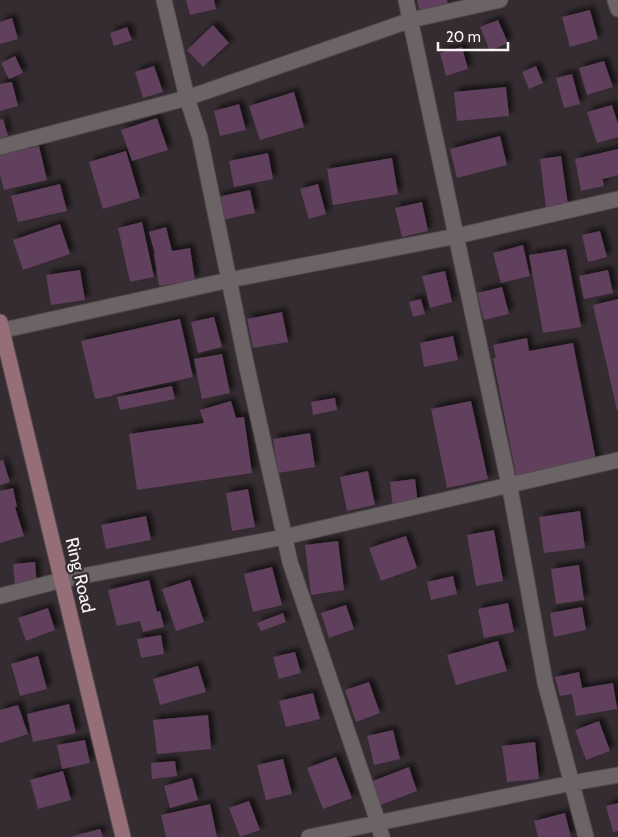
<svg xmlns="http://www.w3.org/2000/svg" width="618" height="837" font-family="Cabin,sans-serif">
<style>
.building{fill:#603f5b;filter:url(#shadow)}
.lines{fill:none;stroke-linecap:round;stroke-linejoin:round}
.street-casing{stroke:#514a4d;stroke-width:17}
.secondary-casing{stroke:#514a4d;stroke-width:17}
.street{stroke:#6c6367;stroke-width:15}
.secondary{stroke:#966e78;stroke-width:15}
.labels{text-anchor:middle;dominant-baseline:central;stroke-width:4.5;stroke-linejoin:round;paint-order:stroke}
.street-label{font-size:18px;fill:#f8f3f5;stroke:#342c30}
</style>
<defs>
<filter id="shadow"><feDropShadow dx="4.5" dy="-4.5" stdDeviation="2.5" flood-color="#0009"/></filter>
</defs>
<rect width="100%" height="100%" fill="#342c30"/>
<path class="building" d="M186 0H214L216 9 190 15Z
M417 0H447L448 4 419 10Z
M590 10 598 39 570 47 562 17Z
M12 18 18 39 0 44V22Z
M498 20 508 43 490 51 480 27Z
M213 25 229 43 203 67 187 50Z
M127 27 132 40 114 46 110 33Z
M462 47 468 69 446 76 440 53Z
M15 56 23 73 9 79 1 63Z
M604 61 613 87 587 95 579 68Z
M154 66 163 92 143 98 135 72Z
M536 66 543 83 529 89 522 72Z
M572 74 580 104 564 108 556 78Z
M12 82 18 106 0 111V84Z
M506 87 509 116 457 121 454 92Z
M294 92 304 127 260 140 249 106Z
M239 104 246 130 220 136 214 111Z
M612 105 618 124V137L597 143 587 112Z
M157 118 168 150 132 161 121 130Z
M3 119 8 136 0 138V120Z
M500 136 507 165 457 178 450 149Z
M39 146 47 180 4 190 0 174V155Z
M618 149V175L603 179 601 171 604 186 581 191 575 159Z
M126 151 140 198 103 209 89 162Z
M268 153 273 179 234 187 229 161Z
M561 156 568 205 546 208 540 159Z
M392 158 398 194 333 205 327 169Z
M60 184 67 211 18 222 11 196Z
M318 184 326 214 309 219 300 189Z
M250 190 255 213 222 220 217 197Z
M422 202 428 231 402 237 395 208Z
M142 222 154 277 130 282 118 228Z
M60 224 70 254 23 270 13 240Z
M166 227 172 251 190 248 195 280 159 286 154 254H155L149 232Z
M600 231 607 257 588 262 582 235Z
M523 245 530 276 501 283 493 253Z
M566 249 581 327 543 333 529 255Z
M80 270 85 300 51 305 46 275Z
M608 270 613 293 584 299 579 276Z
M445 271 452 302 430 308 422 276Z
M502 287 509 314 484 320 477 293Z
M421 299 425 314 413 317 409 302Z
M618 299V410H617L593 305Z
M282 312 288 342 253 348 247 319Z
M214 317 222 347 198 353 191 322Z
M180 319 193 377 112 395V396L95 399 81 341Z
M453 336 458 360 424 367 420 343Z
M527 338 529 351 573 343 597 465 517 480 493 358H496L493 345Z
M222 354 230 393 202 399 194 359Z
M172 386 175 399 120 410 117 397Z
M335 398 337 410 313 415 311 402Z
M231 401 236 418 244 417 252 473 137 490 129 434 204 423 200 410Z
M471 401 488 479 447 488 431 409Z
M310 433 315 467 278 473 273 439Z
M3 460 10 482 0 485V461Z
M368 471 375 505 347 511 340 477Z
M415 479 418 505 393 508 390 482Z
M13 488 17 507H15L24 536 0 543V491Z
M248 489 255 527 232 531 226 493Z
M580 511 585 548 544 553 539 517Z
M146 516 151 540 106 549 101 525Z
M494 530 503 581 476 586 467 535Z
M406 536 417 568 381 581 369 548Z
M338 541 344 590 311 595 305 545Z
M35 562 37 585 15 586 13 564Z
M579 565 584 600 556 604 551 569Z
M272 567 282 605 253 612 244 574Z
M453 576 457 594 431 600 427 582Z
M149 580 157 612 160 611 164 627 143 632 140 621 117 626 108 590Z
M190 580 204 622 176 631 162 589Z
M508 603 514 632 484 638 478 609Z
M346 605 354 629 329 638 321 613Z
M582 607 586 630 554 637 550 613Z
M48 608 55 630 26 641 18 618Z
M283 613 286 622 261 631 257 623Z
M161 635 164 654 141 658 137 639Z
M498 641 507 671 456 685 447 655Z
M295 652 301 673 279 679 273 657Z
M38 656 47 689 20 696 11 664Z
M198 666 206 692 160 705 153 679Z
M579 672 582 688 613 683 617 709 576 716 572 694 560 696 555 677Z
M369 682 380 713 356 722 345 690Z
M313 693 320 719 286 727 279 701Z
M69 704 76 733 33 742 27 714Z
M18 705 28 734 0 743V710Z
M208 715 211 749 157 754 153 720Z
M599 721 610 751 586 760 575 730Z
M393 730 400 759 374 765 367 736Z
M85 740 90 763 62 769 57 745Z
M535 742 539 779 507 782 502 746Z
M336 757 352 798 323 809 307 768Z
M283 759 292 794 266 800 257 765Z
M175 761 177 776 152 779 151 763Z
M409 767 417 791 378 806 370 782Z
M63 771 71 800 38 809 30 780Z
M192 778 198 800 170 808 164 786Z
M249 801 260 830 240 837 229 808Z
M618 803V831L613 832 606 806Z
M210 804 217 837H166L161 815Z
M565 813 571 837H538L534 821Z
M100 829 103 837H73V836Z"/>
<g class="lines">
<g class="street-casing">
<path id="street" d="M164 0 187 98 200 138 246 363 290 562 374 810 382 837
M406 0 512 499 545 682 586 837
M615 0 618 9
M0 147 187 98 411 20 500 0
M0 331 229 280 457 236 618 199
M0 596 62 580 284 537 618 460
M309 837 572 783 618 775"/>
</g>
<g class="secondary-casing">
<path id="secondary" d="M0 322 123 837"/>
</g>
<use href="#street" class="street"/>
<use href="#secondary" class="secondary"/>
</g>
<g class="labels">
<g class="street-label">
<text transform="translate(80 575) rotate(77)">Ring Road</text>
</g>
</g>
<path d="M438 42v8h70v-8" fill="none" stroke="#f8f3f5" stroke-width="2.5"/>
<text x="446" y="42" font-size="15" fill="#f8f3f5" stroke="#342c30" stroke-width="4" paint-order="stroke">20 m</text>
</svg>
